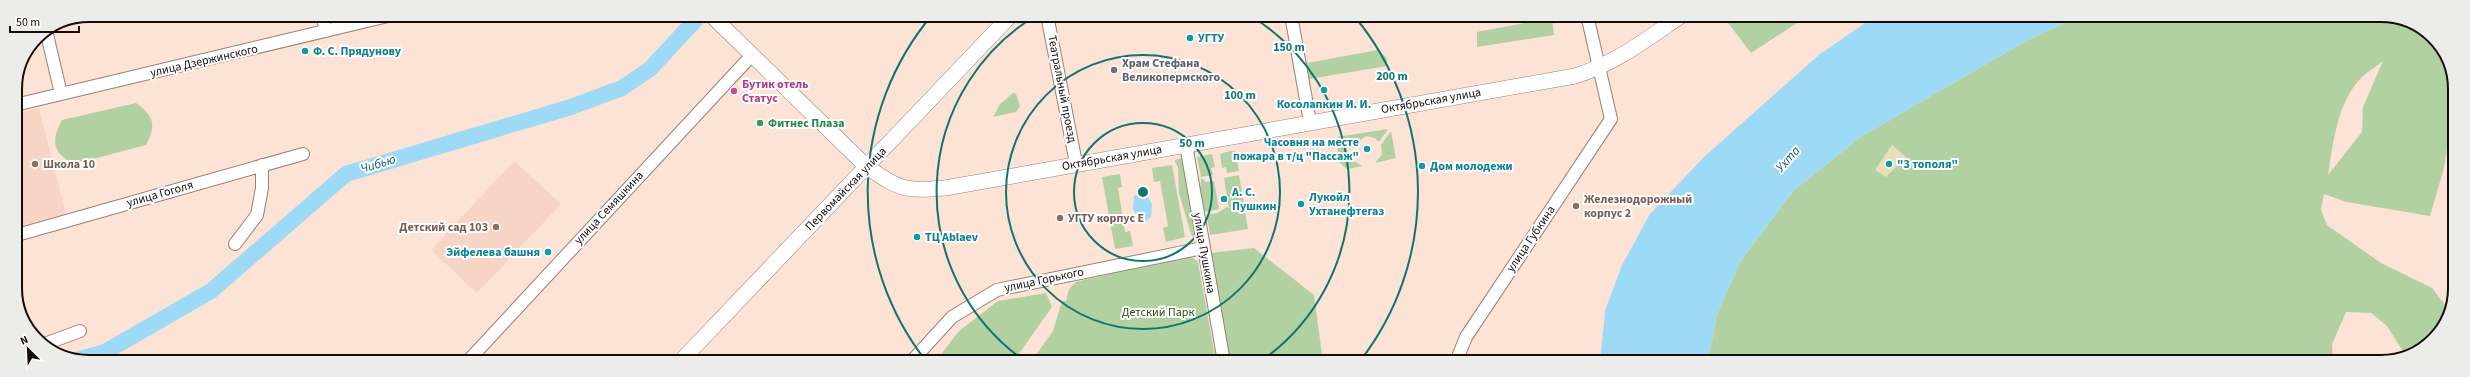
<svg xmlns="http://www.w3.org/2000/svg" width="2470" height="377" font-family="'Source Sans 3',sans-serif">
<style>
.built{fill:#f7d5c6}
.green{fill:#b1d1a3;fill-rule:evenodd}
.sand{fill:#e8dfba}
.water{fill:#9ddaf5}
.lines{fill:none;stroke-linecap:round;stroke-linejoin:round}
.river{stroke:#9ddaf5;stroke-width:16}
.minor-casing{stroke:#988075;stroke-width:14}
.major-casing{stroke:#988075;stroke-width:16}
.minor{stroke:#fff;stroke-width:12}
.major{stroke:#fff;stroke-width:15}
.ring{fill:none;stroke:#0f766e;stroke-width:2}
.culture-dot{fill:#0f9aa8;stroke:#fff;stroke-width:1.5}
.worship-dot{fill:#6b7280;stroke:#fff;stroke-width:1.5}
.hotel-dot{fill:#d1479c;stroke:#fff;stroke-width:1.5}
.leisure-dot{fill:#2e9e5b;stroke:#fff;stroke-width:1.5}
.education-dot{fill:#8d6e63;stroke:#fff;stroke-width:1.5}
.labels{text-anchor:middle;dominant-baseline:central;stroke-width:4;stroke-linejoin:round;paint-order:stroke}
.culture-label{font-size:12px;font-weight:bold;fill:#0d838f;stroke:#fff;text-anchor:start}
.street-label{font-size:12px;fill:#160d09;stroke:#fff}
.worship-label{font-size:12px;font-weight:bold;fill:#5b616d;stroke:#fff;text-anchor:start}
.hotel-label{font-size:12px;font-weight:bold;fill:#b23c85;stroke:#fff;text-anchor:start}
.leisure-label{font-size:12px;font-weight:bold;fill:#27864d;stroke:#fff;text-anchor:start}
.education-label{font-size:12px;font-weight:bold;fill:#785e54;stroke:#fff;text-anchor:start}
.park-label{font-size:12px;fill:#28500f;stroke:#fff}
.water-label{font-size:13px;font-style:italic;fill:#0b5c77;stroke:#fff}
.rim{fill:none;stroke:#160d09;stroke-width:2}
.centre{fill:#0f766e;stroke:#fff;stroke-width:2}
.ring-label{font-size:12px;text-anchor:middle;font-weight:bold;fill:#0f766e;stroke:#fff;stroke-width:4;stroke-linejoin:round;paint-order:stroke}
</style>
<rect width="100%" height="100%" fill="#fde2d6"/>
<path class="built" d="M39 108 66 214 17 227 15 114Z
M514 161 561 204 477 293 431 250Z"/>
<path class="green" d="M1722 15H1785L1797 23 1751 53Z
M2080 16H2391L2430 33 2454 74V104L2444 168 2430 216 2347 202 2324 194 2321 210 2327 225 2381 263 2432 288 2448 309 2430 344 2404 353 2387 326 2371 313 2346 312 2332 344 2333 362H1708L1717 314 1740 262 1793 191 1862 136 2026 41ZM2383 61 2363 107 2362 132 2328 175C2333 145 2336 111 2355 85 2361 76 2374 68 2383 61Z
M1552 18 1554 35 1477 47V32Z
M1378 50 1387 58V66L1309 79 1307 63Z
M1013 93 1016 94 1020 106 1016 112 993 117 1000 104Z
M136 103C155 116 156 126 146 145L74 164C52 153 51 141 62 120Z
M1388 129 1379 142 1375 138 1366 136 1355 144 1337 137Z
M1391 131 1396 158 1375 163 1382 154 1381 145Z
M1336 141 1347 145V157L1362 166 1347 169 1340 163Z
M1230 151H1235L1239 171 1227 173 1226 167 1222 168 1220 154Z
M1212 154 1215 167 1211 168 1213 175 1201 177 1197 157Z
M1182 158 1195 217 1194 228 1196 237H1193L1191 234 1179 193 1178 167 1175 162V160Z
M1172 165 1185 237 1166 242 1163 228 1168 226 1160 181 1154 182 1152 168Z
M1120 174 1122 187 1118 188 1125 232 1130 231 1133 246 1115 249 1102 177Z
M1239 175 1248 229 1210 235 1207 215 1217 213 1227 207 1229 209 1224 178Z
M1201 179H1204L1205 182 1214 181 1219 209 1205 212 1200 191Z
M1254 248 1314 295 1323 362H1229L1210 253Z
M1185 256 1192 257 1198 262 1216 362H1031L1053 331 1062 301H1066L1069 289 1076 282Z
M1046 293 1052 307 1013 362H935L959 331 998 301Z"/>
<path class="sand" d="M1892 145 1906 157 1886 177 1875 170Z"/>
<path class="water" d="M1877 15 2080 16 2026 41 1862 136 1793 191 1740 262 1717 314 1708 362H1600L1605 311 1622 265 1650 214 1704 157 1820 54Z
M1140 193 1147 195 1152 204 1151 217 1146 221 1140 220 1133 209 1134 196Z"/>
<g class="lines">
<path class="river" d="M77 360 105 352 211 291 346 174 571 107 622 88 650 69 700 15"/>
<g class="minor-casing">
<path id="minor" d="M322 15 326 31
M1047 15 1076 163
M1291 15 1310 122
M46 30 61 94
M15 105 392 15
M1186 145 1224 362
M17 235 303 154
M235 244 257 215 262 188V165
M42 345 80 331
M468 361 752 55
M911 362 952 317 997 290 1203 248
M1456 362 1466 337 1611 119 1587 15"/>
</g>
<g class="major-casing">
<path id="major" d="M711 15 867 167C901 190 904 191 945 188L1575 76C1615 64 1648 38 1682 15
M680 362 1011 15"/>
</g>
<use href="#minor" class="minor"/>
<use href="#major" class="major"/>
</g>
<g class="ring">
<circle cx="1143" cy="192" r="69"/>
<circle cx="1143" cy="192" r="137"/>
<path d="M1025 361A206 206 0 0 1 1037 15M1249 15A206 206 0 0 1 1261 361"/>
<path d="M926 361A275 275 0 0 1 932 15M1355 17A275 275 0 0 1 1360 361"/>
</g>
<g class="culture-dot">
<circle cx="1190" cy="38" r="4"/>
<circle cx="305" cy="51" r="4"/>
<circle cx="1324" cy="90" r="4"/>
<circle cx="1367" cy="149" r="4"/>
<circle cx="1889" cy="164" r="4"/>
<circle cx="1422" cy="166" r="4"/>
<circle cx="1224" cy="199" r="4"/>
<circle cx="1301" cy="204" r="4"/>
<circle cx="917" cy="237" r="4"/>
<circle cx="548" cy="252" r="4"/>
</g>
<circle class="worship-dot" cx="1114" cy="70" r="4"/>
<circle class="hotel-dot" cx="734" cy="91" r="4"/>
<circle class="leisure-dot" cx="760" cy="123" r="4"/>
<g class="education-dot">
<circle cx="35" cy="164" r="4"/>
<circle cx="1576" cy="206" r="4"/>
<circle cx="1060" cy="218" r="4"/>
<circle cx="496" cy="227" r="4"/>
</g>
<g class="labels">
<g class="culture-label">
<text x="1198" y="38">УГТУ</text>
<text x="313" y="51">Ф. С. Прядунову</text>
<text x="1324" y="104" text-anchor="middle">Косолапкин И. И.</text>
<text x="1359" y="142" text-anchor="end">Часовня на месте<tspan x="1359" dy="14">пожара в т/ц "Пассаж"</tspan></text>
<text x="1897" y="164">"3 тополя"</text>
<text x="1430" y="166">Дом молодежи</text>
<text x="1232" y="192">А. С.<tspan x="1232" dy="14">Пушкин</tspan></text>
<text x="1309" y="197">Лукойл<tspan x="1309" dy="14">Ухтанефтегаз</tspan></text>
<text x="925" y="237">ТЦ Ablaev</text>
<text x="540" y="252" text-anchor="end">Эйфелева башня</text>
</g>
<g class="street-label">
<text transform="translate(204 61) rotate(-13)">улица Дзержинского</text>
<text transform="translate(1062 89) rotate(79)">Театральный проезд</text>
<text transform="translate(1431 101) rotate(-10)">Октябрьская улица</text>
<text transform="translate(1112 158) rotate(-10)">Октябрьская улица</text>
<text transform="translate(846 189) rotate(-46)">Первомайская улица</text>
<text transform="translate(160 194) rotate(-16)">улица Гоголя</text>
<text transform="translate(609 208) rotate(-47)">улица Семяшкина</text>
<text transform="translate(1531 239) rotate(-56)">улица Губкина</text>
<text transform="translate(1204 253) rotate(80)">улица Пушкина</text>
<text transform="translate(1044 280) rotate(-12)">улица Горького</text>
</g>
<g class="worship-label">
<text x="1122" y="63">Храм Стефана<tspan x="1122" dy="14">Великопермского</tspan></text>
</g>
<g class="hotel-label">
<text x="742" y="84">Бутик отель<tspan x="742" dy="14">Статус</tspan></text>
</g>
<g class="leisure-label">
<text x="768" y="123">Фитнес Плаза</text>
</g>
<g class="education-label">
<text x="43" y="164">Школа 10</text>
<text x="1584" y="199">Железнодорожный<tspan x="1584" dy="14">корпус 2</tspan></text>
<text x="1068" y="218">УГТУ корпус Е</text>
<text x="488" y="227" text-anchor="end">Детский сад 103</text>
</g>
<g class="park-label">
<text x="1158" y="312">Детский Парк</text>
</g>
<g class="water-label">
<text transform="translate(1788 159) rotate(-48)">Ухта</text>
<text transform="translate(378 164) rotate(-17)">Чибью</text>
</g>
</g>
<path d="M0 0H2470V377H0ZM89 22H2381A67 67 0 0 1 2448 89V288A67 67 0 0 1 2381 355H89A67 67 0 0 1 22 288V89A67 67 0 0 1 89 22Z" fill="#ececeb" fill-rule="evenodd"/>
<path class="rim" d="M89 22H2381A67 67 0 0 1 2448 89V288A67 67 0 0 1 2381 355H89A67 67 0 0 1 22 288V89A67 67 0 0 1 89 22Z"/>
<circle cx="1143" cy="192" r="6" class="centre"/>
<g class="ring-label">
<text x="1289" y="51">150 m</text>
<text x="1392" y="80">200 m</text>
<text x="1240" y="99">100 m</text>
<text x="1192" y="147">50 m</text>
</g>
<g transform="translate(28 349) rotate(336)" stroke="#ffffff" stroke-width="3" paint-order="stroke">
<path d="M0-3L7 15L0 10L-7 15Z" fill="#160d09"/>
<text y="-6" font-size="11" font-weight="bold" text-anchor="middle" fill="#160d09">N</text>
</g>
<path d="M10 26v6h69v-6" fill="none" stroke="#160d09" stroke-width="2"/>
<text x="16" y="26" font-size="12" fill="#160d09" stroke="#ffffff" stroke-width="3" paint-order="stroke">50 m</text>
</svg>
